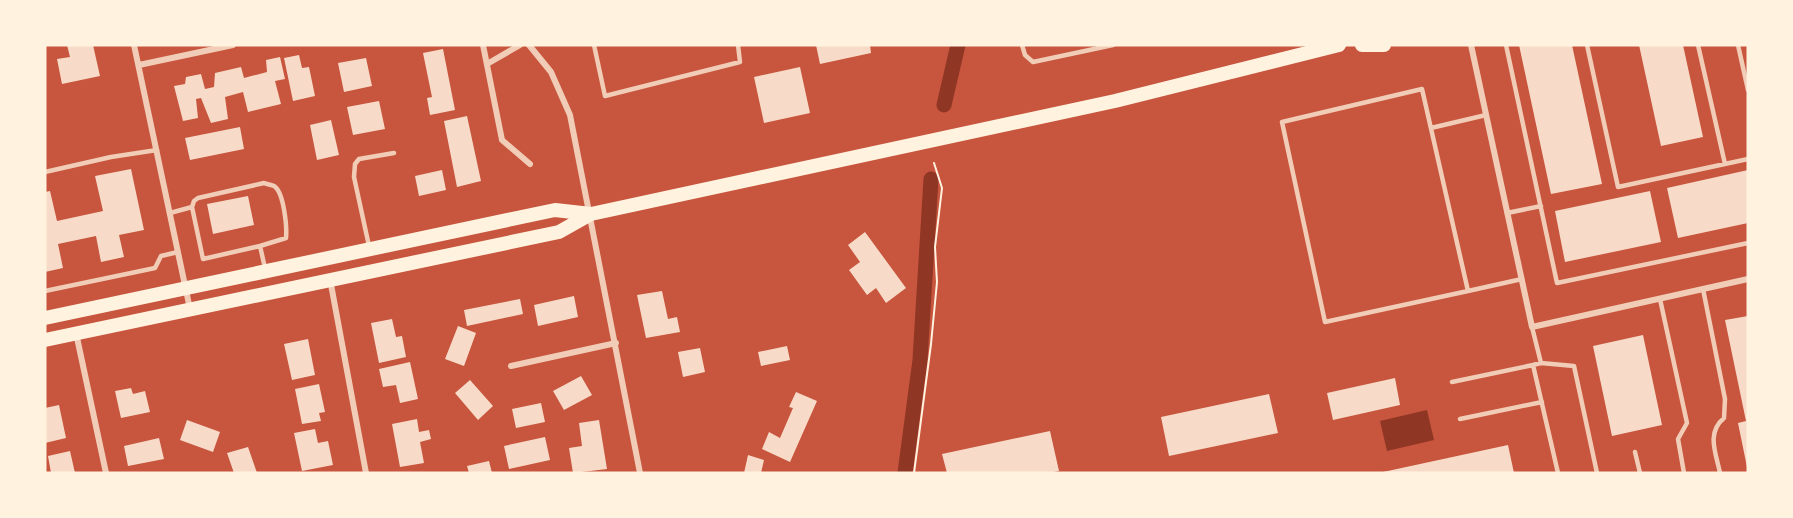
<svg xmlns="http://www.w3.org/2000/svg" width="1793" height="518" font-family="'Exo 2',sans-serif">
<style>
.water{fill:#8f3625}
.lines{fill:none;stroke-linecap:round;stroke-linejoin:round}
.canal{stroke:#8f3625;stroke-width:15}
.building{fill:#f7dbc8}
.path{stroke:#fff3e0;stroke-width:2}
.service{stroke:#f1ccb7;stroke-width:4.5}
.minor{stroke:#f1ccb7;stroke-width:6}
.primary{stroke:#fff3e0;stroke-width:14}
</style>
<rect width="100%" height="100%" fill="#c8553d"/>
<path class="water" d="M1427 410 1434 440 1387 451 1380 421Z"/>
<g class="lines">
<path class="canal" d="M944 105 958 45
M905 473 920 360 931 179"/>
</g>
<path class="building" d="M67 45H93L100 76 62 84 57 59 70 57Z
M816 45H870L871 53 820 64Z
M1519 45H1572L1602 184 1551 194Z
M1639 45H1683L1703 137 1661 146Z
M443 49 455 110 430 115 427 98 432 97 423 53Z
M299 55 302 68 309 67 315 96 293 101 284 58Z
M280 57 285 79 275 81 281 104 248 112 243 92 225 97 228 119 211 123 201 98 196 99 198 118 183 121 174 86 185 84 186 77 201 74 205 89 214 87 215 73 241 67 244 78 267 72 266 60Z
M366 58 372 86 344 92 338 63Z
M800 67 810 113 764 123 754 77Z
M379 101 385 129 353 135 347 107Z
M467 116 481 181 457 187 444 121Z
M331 120 339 155 317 160 310 125Z
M240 127 244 149 190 160 185 138Z
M131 169 144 230 119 235 124 257 101 262 96 236 58 244 63 268 45 272V192L50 191 57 221 103 211 95 176Z
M442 170 446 190 419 196 415 176Z
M1748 170V223L1678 238 1667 188Z
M1650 191 1661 242 1565 262 1555 211Z
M248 196 254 225 213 234 207 204Z
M865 232 906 288 886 303 876 288 867 295 849 270 860 262 848 245Z
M662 291 668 319 677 317 680 332 646 338 637 295Z
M574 296 578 317 538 326 534 305Z
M520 299 523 314 467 326 464 310Z
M1748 316V467H1747L1738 423 1746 421 1725 320Z
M392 319 396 337 402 336 406 357 379 363 371 323Z
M458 326 476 333 464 366 445 359Z
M1643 335 1662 425 1612 436 1593 346Z
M308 339 315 375 292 380 284 344Z
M787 346 790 360 761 366 758 352Z
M700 348 705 372 683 377 678 352Z
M410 362 418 399 400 403 396 385 383 387 379 369Z
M581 376 592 395 564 410 553 391Z
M1395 378 1400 405 1333 420 1327 393Z
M470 380 493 406 478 420 455 393Z
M319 384 325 412 319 413 321 421 302 424 295 389Z
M131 388 133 394 145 391 150 412 121 418 115 391Z
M796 392 817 401 790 462 762 449 769 432 780 438 793 408 789 407Z
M1269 394 1278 433 1169 456 1161 417Z
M541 403 545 422 516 428 512 409Z
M59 405 66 438 45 443V408Z
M417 419 419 432 429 430 431 439 420 442 424 463 400 467 392 424Z
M187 420 220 432 213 452 180 440Z
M599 420 607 469 573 473 569 448 582 446 579 423Z
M315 429 318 443 328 441 333 465 302 471 294 433Z
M1050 431 1059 471 1048 473H947L942 454Z
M545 437 550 460 509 469 504 446Z
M159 438 164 459 128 466 124 446Z
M1508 445 1514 473H1383V472Z
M248 447 257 473H234L227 453Z
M70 451 75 473H51L48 456Z
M748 455 764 460 761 473H744Z
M489 461 492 473H469L467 466Z"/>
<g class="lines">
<path class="path" d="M914 473 931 344 937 282 935 247 942 188 934 163"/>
<path class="service" d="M594 45 605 96 740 62 738 45
M1022 45 1025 55 1033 62 1113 45
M1506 45 1557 283 1748 243
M1587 45 1618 187 1748 159
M1698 45 1725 164
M1738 45 1748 90
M1422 89 1468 291 1325 322 1282 122Z
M1431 128 1486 115
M45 172 111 157 157 150
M192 207 194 201 198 198 264 183C266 184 272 185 274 186 284 192 287 227 286 238L260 246
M170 213 192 207 203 259 260 246 265 268
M1507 213 1541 206
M369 246 354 177 355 164 359 159 394 153
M1703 289 1725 399 1724 418C1706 433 1716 453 1720 473
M45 291 155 268 161 256 178 252
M1468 291 1522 279
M1660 299 1687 423 1678 439 1684 473
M1532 327 1541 363
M1452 382 1533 365
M1460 419 1542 402
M1635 452 1640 473
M1558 473 1533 365 1541 363 1574 366 1597 473"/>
<path class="minor" d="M134 45 190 309
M483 45 502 140 530 164
M529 45 551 72 570 115 640 473
M1471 45 1532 327 1748 279
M487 64 520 45
M139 65 233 45
M330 279 366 473
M76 333 106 473
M511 366 616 343"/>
<path class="primary" d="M1362 45H1384
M45 318 555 210 591 214
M45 340 559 232 591 214 1115 101 1339 45"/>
</g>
<rect width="1793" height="518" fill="none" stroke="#fff3e0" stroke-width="93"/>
</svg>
